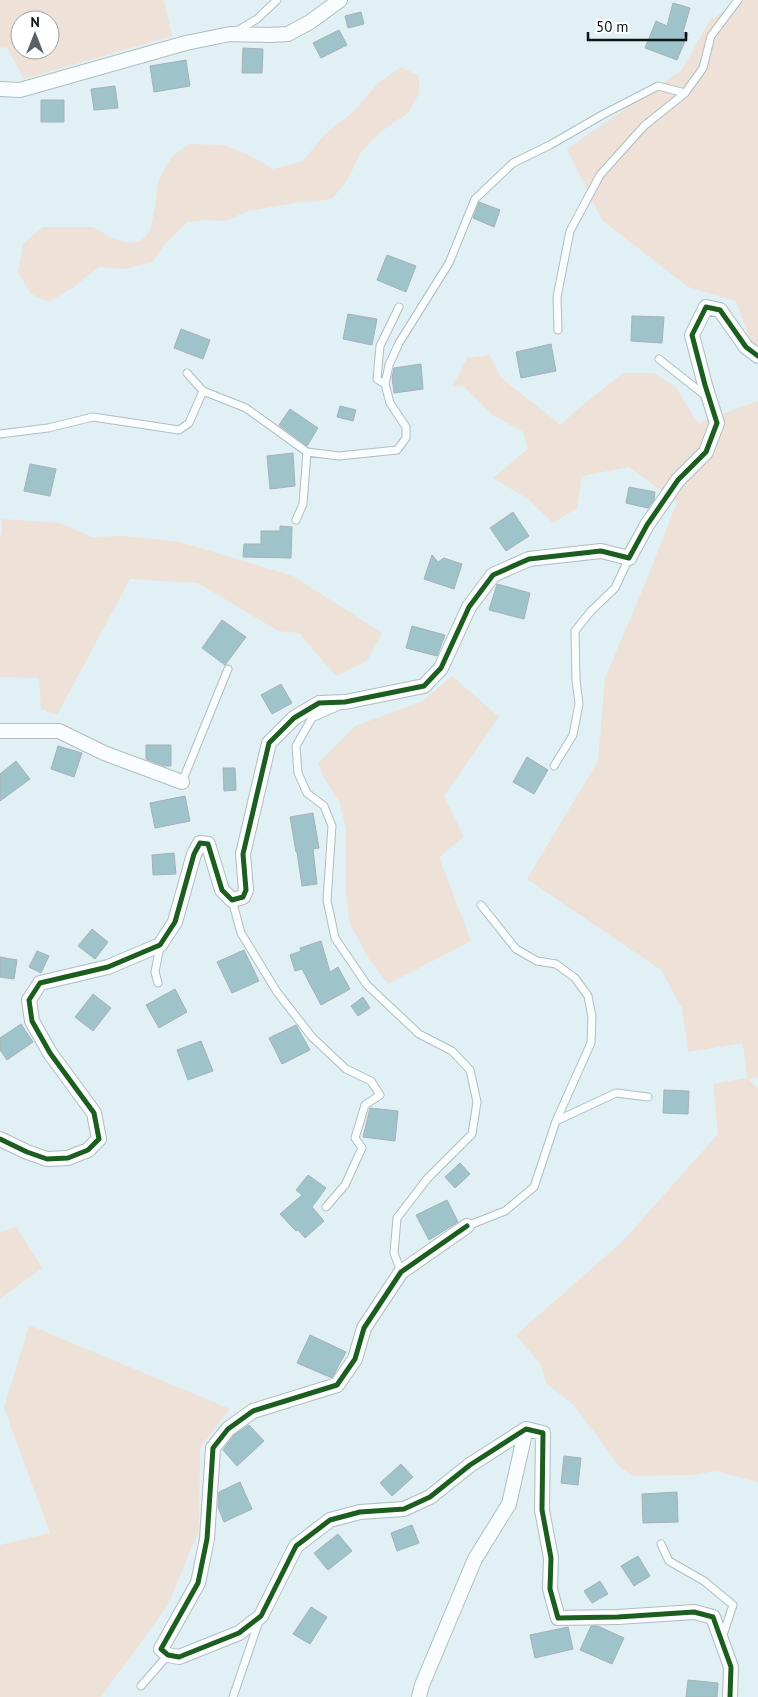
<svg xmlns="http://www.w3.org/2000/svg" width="758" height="1697" font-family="'PT Sans',sans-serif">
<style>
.green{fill:#eee1d8;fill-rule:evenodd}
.building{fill:#9ec3cb;stroke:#a6b2b6}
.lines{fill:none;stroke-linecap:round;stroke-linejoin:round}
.service-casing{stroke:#b1bdc0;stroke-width:9}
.minor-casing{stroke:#b1bdc0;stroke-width:16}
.service{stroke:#fafdfd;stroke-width:7}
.minor{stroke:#fafdfd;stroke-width:14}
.cycleway-casing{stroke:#fff;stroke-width:8}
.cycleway{stroke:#1b5e20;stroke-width:5}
</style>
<rect width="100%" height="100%" fill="#e0f0f4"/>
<path class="green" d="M0 0H164L172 36 24 79 7 47 0 48ZM20 20H50V50H20Z
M742 0H758V362L736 301 688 287 602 220 567 149 682 70 709 21Z
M401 67 419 76V93L409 112 379 133 361 152 348 179 332 199 295 203 248 211 225 221 206 220 187 222 165 244 152 262 125 269 99 267 72 288 49 302 31 294 18 272 23 244 43 227H93L114 239 130 243 142 240 150 231 155 207 158 182 172 156 190 144 224 145 249 155 273 169 303 161 323 136 355 110 378 83Z
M490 355 501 378 561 425 574 412 623 373H653L675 386 698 423 758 401V1077L748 1079 758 1088V1482L715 1471 693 1475 634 1476 619 1466 574 1405 546 1383 541 1365 516 1335 623 1241 718 1134 713 1084 747 1078 743 1043 688 1052 682 1008 661 970 527 879 598 761 605 678 647 579 677 502 629 467 582 476 577 508 553 523 528 499 493 478 528 449 523 432 494 416 463 386 452 387 467 358Z
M2 519 60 523 92 537 124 536 180 542 293 576 382 633 367 661 336 676 299 633 278 631 198 583 130 579 57 715 41 709 39 678 0 677V536L2 534Z
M452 676 499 717 444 796 464 837 439 857 471 941 388 984 369 959 350 924 346 893V828L339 801 324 778 318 763 355 726 423 701Z
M16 1226 42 1268 0 1299V1233Z
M29 1325 230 1409 200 1448 199 1530 168 1605 101 1697H0V1545L50 1533 4 1408Z"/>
<path class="building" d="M673 3 690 8 683 32 688 34 677 60 645 48 656 21 667 26Z
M361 12 364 24 348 28 345 16Z
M339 30 347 45 321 58 313 43Z
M243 48 263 49 262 73H242Z
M186 60 190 86 154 92 150 66Z
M115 86 118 108 94 110 91 89Z
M41 100H64V122H41Z
M479 202 500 210 494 227 473 218Z
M387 255 416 266 406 292 377 280Z
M348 314 377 319 372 345 343 339Z
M632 316 664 317 662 343 631 341Z
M181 329 210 340 203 359 174 348Z
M551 344 556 371 521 378 516 352Z
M421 364 423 389 394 393 392 377 394 368Z
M340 406 356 410 353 421 337 417Z
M290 409 318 428 307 446 279 425Z
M293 453 295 486 270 489 267 456Z
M30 464 56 469 50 496 24 491Z
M629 487 655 492 654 500 648 508 626 503Z
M513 512 529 536 506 551 490 528Z
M280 526 292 527 291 558 243 557 244 544H261V531H280Z
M432 555 438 562 444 558 462 564 454 589 424 579Z
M497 584 530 593 524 619 489 610Z
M222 620 246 637 225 665 202 648Z
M412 626 445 635 437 656 406 648Z
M281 684 292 703 272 714 261 695Z
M146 745H171V766H164L146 759Z
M58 746 82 753 74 777 51 769Z
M527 757 548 770 534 794 513 782Z
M16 761 30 779 0 801V774Z
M223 768H235L236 790 224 791Z
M185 796 190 821 155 828 150 803Z
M313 813 319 848 313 849 317 884 302 886 297 852H296L290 817Z
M174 853 176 874 153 875 152 855Z
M92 929 108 942 95 959 78 946Z
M321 941 330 972 338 967 350 989 321 1005 302 969 295 971 290 955 301 951 300 948Z
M244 950 259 981 232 993 217 962Z
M37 951 49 956 41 973 29 967Z
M0 957 17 960 14 979 0 977Z
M175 989 187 1012 159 1028 146 1005Z
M93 994 111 1008 93 1031 75 1017Z
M363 997 370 1008 358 1016 351 1006Z
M21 1024 33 1042 7 1060 0 1050V1038Z
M296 1025 310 1050 282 1064 269 1038Z
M201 1041 213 1071 188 1080 177 1050Z
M664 1090 689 1091 688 1114 663 1113Z
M370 1108 398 1111 395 1141 363 1137Z
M460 1163 470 1174 455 1188 445 1177Z
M308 1175 326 1188 312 1207 324 1221 305 1238 298 1230 296 1231 280 1214 302 1195 296 1190Z
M447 1200 458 1222 429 1240 416 1215Z
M310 1335 346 1352 332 1378 297 1363Z
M249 1425 264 1441 237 1466 223 1450 234 1435Z
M564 1456 581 1458 578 1485 561 1483Z
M401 1464 413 1477 392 1496 380 1483Z
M240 1482 252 1509 224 1522 218 1507 219 1492Z
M677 1492 678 1522 643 1523 642 1494Z
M412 1525 419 1543 397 1551 391 1533Z
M338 1534 352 1551 328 1570 314 1553Z
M638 1556 650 1576 634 1586 621 1566Z
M600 1581 608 1594 592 1603 584 1591Z
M311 1607 327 1617 310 1644 293 1634Z
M591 1626H598L624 1638 612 1664 580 1650Z
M568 1627 573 1649 535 1658 530 1635Z
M688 1680 718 1683 717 1697H686Z"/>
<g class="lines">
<g class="service-casing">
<path id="service" d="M235 32 257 19 277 0
M558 330 557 297 570 231 600 175 644 126 685 93 703 68 711 36 738 0
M659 359 707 397
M187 373 203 391 246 408 307 452 339 456 397 450 406 438V427L390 403 385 384 389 365 399 343 449 263 475 199 513 163 550 145 602 115 658 86 685 93
M385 384 377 379 380 346 399 307
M0 434 48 428 93 417 179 430 189 423 203 391
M296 520 303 504 307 452
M339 706 312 718 296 746 298 773 307 793 324 806 332 826 327 900 335 938 367 985 419 1034 452 1051 470 1070 477 1102 472 1134 427 1179 397 1218 394 1253 401 1272
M554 766 573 735 579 704 576 680 575 631 591 611 615 588 629 558
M182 782 228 669
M232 900 241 933 277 992 312 1037 346 1069 371 1081 380 1095 365 1105 355 1138 362 1148 345 1185 326 1207
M481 905 516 949 537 961 556 964 575 978 588 996 592 1017 591 1043 556 1121
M158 983 155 972 160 946
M467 1226 505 1211 534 1187 556 1121 616 1093 648 1097
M661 1544 669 1561 704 1581 733 1605 722 1638
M141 1686 168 1655
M233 1697 259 1621"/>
</g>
<g class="minor-casing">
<path id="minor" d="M0 89 20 90 186 43 230 34 269 35 288 34 310 22 340 0
M0 731H59L104 753 182 782
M0 1139 27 1152 47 1159 68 1158 88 1150 99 1139 94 1113 50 1053 32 1021 29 1000 40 983 108 967 160 945 175 922 194 854 200 843 208 844 222 890 232 900 243 897 246 890 243 854 269 743 294 718 319 703 345 702 424 686 441 668 469 607 493 575 529 559 601 551 629 558 647 525 678 480 706 452 717 423 705 385 692 335 706 307 720 310 746 347 758 356
M467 1226 401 1272 364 1328 355 1359 337 1385 253 1411 228 1429 213 1448 207 1539 198 1583 161 1649 168 1655 179 1657 239 1633 261 1616 296 1546 330 1520 360 1512 404 1509 430 1497 470 1465 526 1429 543 1433 542 1510 551 1558 550 1589 558 1618 618 1617 694 1612 713 1617 731 1667 730 1697
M419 1697 422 1685 475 1559 509 1504 526 1429"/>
</g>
<use href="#service" class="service"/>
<use href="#minor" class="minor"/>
<g class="cycleway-casing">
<path id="cycleway" d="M0 1139 27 1152 47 1159 68 1158 88 1150 99 1139 94 1113 50 1053 32 1021 29 1000 40 983 108 967 160 945 175 922 194 854 200 843 208 844 222 890 232 900 243 897 246 890 243 854 269 743 294 718 319 703 345 702 424 686 441 668 469 607 493 575 529 559 601 551 629 558 647 525 678 480 706 452 717 423 705 385 692 335 706 307 720 310 746 347 758 356
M467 1226 401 1272 364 1328 355 1359 337 1385 253 1411 228 1429 213 1448 207 1539 198 1583 161 1649 168 1655 179 1657 239 1633 261 1616 296 1546 330 1520 360 1512 404 1509 430 1497 470 1465 526 1429 543 1433 542 1510 551 1558 550 1589 558 1618 618 1617 694 1612 713 1617 731 1667 730 1697"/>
</g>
<use href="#cycleway" class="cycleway"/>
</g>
<g transform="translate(35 35)"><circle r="24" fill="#ffffff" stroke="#9ea2a3"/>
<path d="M0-4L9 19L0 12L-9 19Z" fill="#566265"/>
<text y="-8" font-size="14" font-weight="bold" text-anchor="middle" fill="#0c1618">N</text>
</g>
<path d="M588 32v8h98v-8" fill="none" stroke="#0c1618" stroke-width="2.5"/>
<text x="596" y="32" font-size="15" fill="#0c1618" stroke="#ffffff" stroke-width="4" paint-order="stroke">50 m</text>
</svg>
